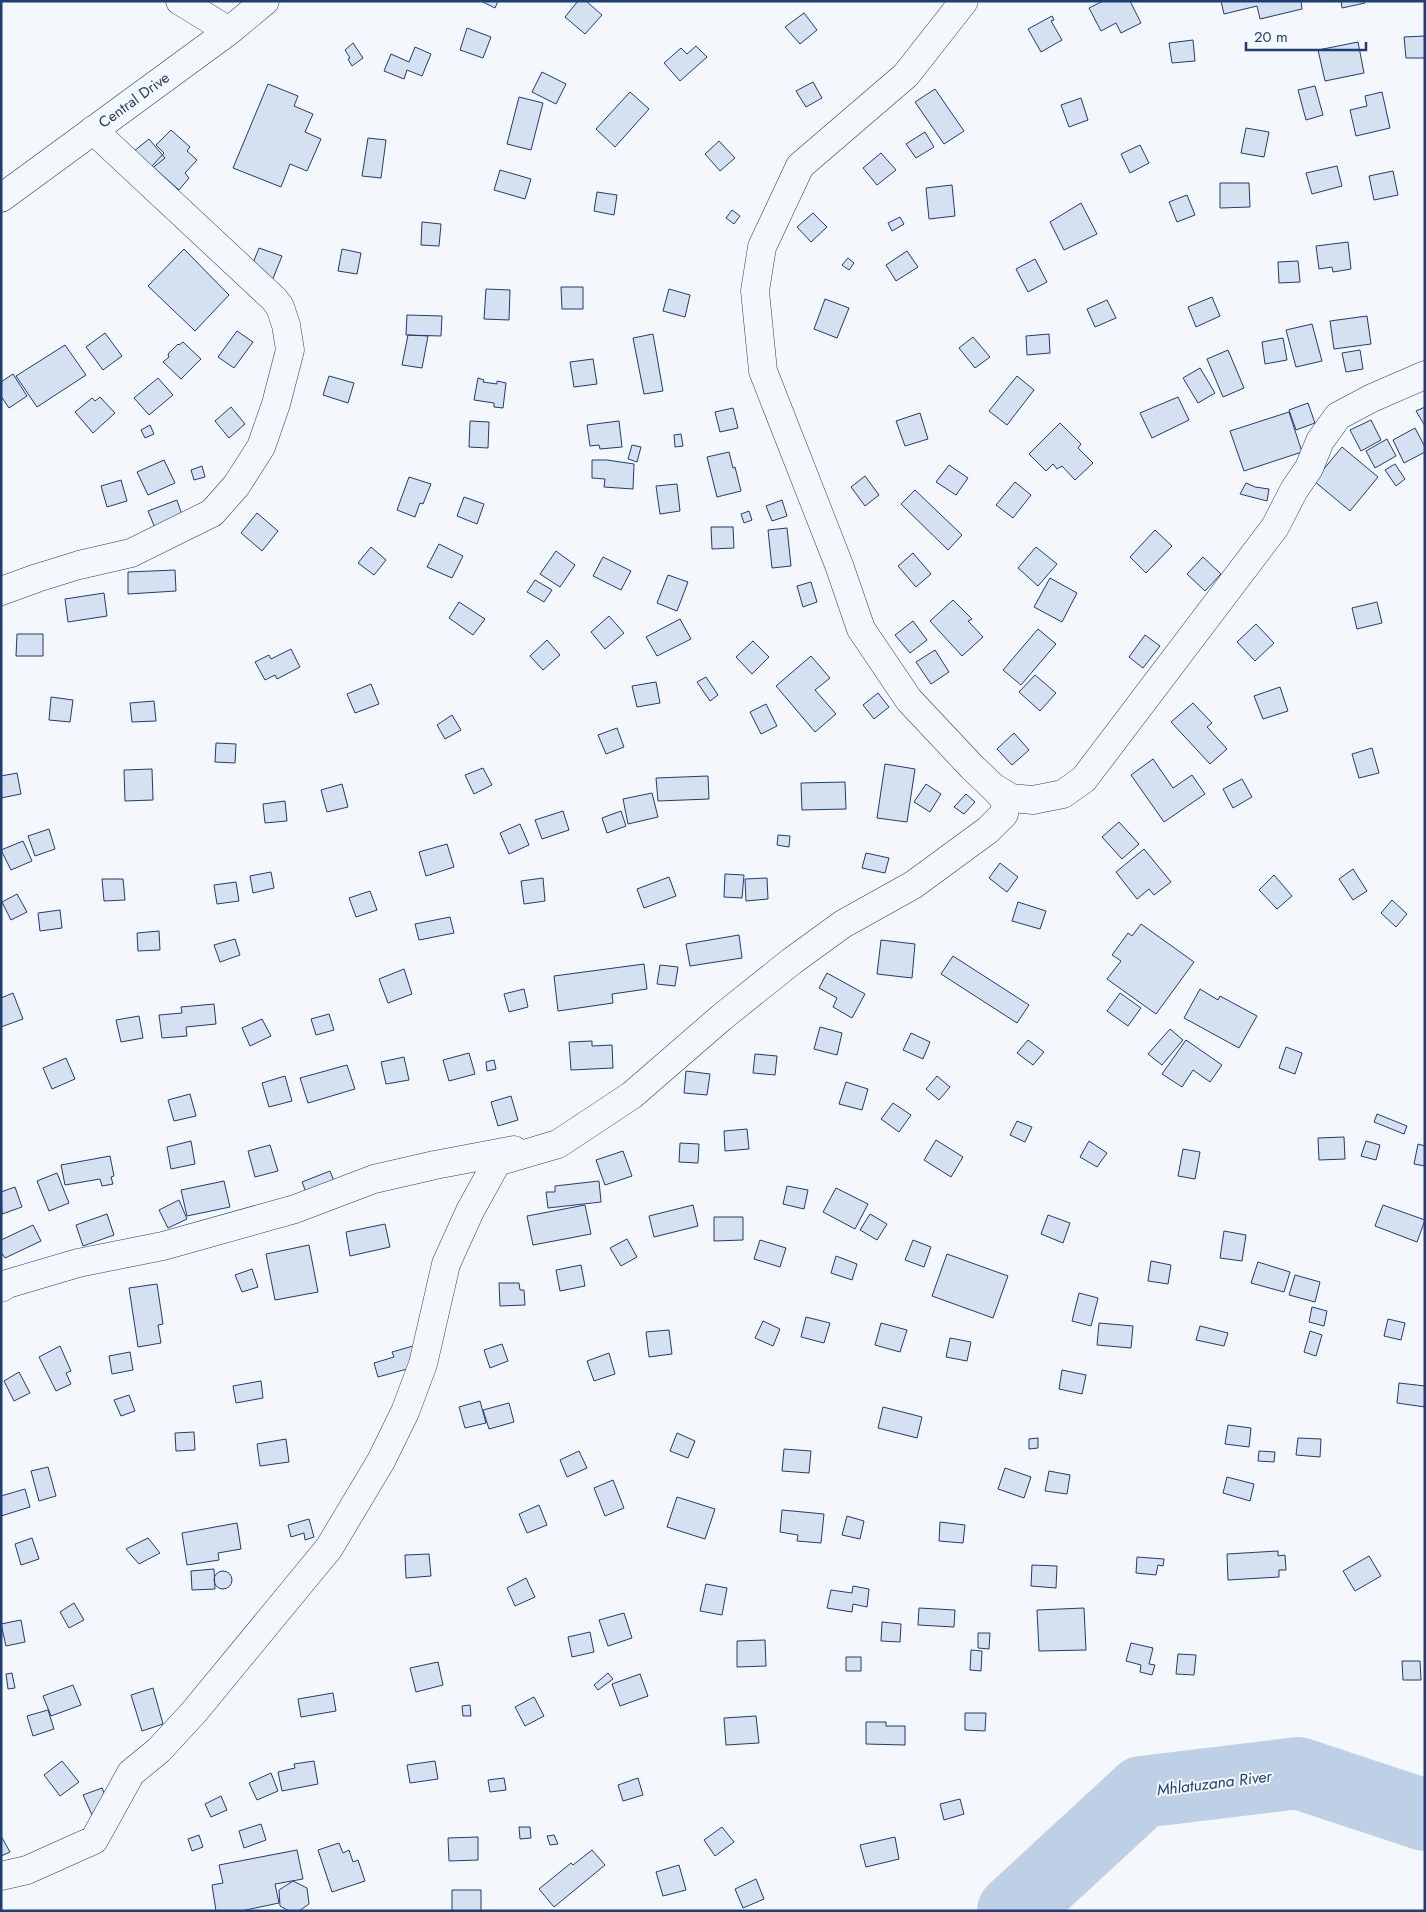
<svg xmlns="http://www.w3.org/2000/svg" width="1426" height="1912" font-family="Jost,sans-serif">
<style>
.lines{fill:none;stroke-linecap:round;stroke-linejoin:round}
.river{stroke:#bed0e5;stroke-width:72}
.building{fill:#d5e0f0;stroke:#1d3f73}
.minor-casing{stroke:#1d3f73;stroke-width:29}
.minor{stroke:#f4f7fb;stroke-width:28}
.labels{text-anchor:middle;dominant-baseline:central;stroke-width:4;stroke-linejoin:round;paint-order:stroke}
.street-label{font-size:15px;fill:#1d3f73;stroke:#f4f7fb}
.water-label{font-size:16px;font-style:italic;fill:#1d3f73;stroke:#f4f7fb}
</style>
<rect width="100%" height="100%" fill="#f4f7fb"/>
<g class="lines">
<path class="river" d="M1013 1911 1142 1792 1298 1773 1425 1815"/>
</g>
<path class="building" d="M481 1H498L495 8Z
M578 1H586L602 15 585 34 565 17Z
M1103 1H1130L1141 23 1121 33 1116 23 1101 31 1089 8Z
M1221 1H1301L1302 9 1260 19 1257 6 1224 14Z
M1341 1H1364L1365 3 1342 8Z
M804 13 817 30 800 44 785 27Z
M1052 16 1054 20 1051 21 1062 40 1041 52 1028 29Z
M467 28 491 37 483 58 460 50Z
M1425 36V58H1406L1404 37Z
M1193 40 1195 61 1172 63 1169 43Z
M1358 42 1364 73 1325 81 1318 50Z
M353 43 363 58 352 66 348 59 350 58 345 50Z
M696 46 707 57 680 81 664 63 681 48 687 54Z
M415 47 431 54 422 76 407 70 404 79 384 71 391 54 409 62Z
M542 72 566 84 556 104 532 92Z
M813 82 822 98 806 107 796 91Z
M268 84 298 96 294 106 313 114 305 132 321 139 307 171 290 164 281 187 233 168Z
M1315 86 1323 115 1306 120 1298 90Z
M935 89 964 131 944 144 915 102Z
M630 92 649 109 615 147 596 129Z
M1382 92 1390 128 1356 136 1350 110 1367 106 1365 96Z
M519 97 543 103 531 150 507 144Z
M1081 98 1088 120 1069 127 1061 105Z
M1246 128 1269 132 1264 157 1241 153Z
M171 130 190 147 187 151 197 160 185 173 189 178 179 190 152 166 164 153 156 145Z
M925 132 934 147 916 158 906 144Z
M368 138 386 140 381 178 362 176Z
M149 139 165 158 145 174 129 155Z
M719 141 735 158 720 171 705 154Z
M1140 145 1149 163 1130 173 1121 154Z
M881 153 896 170 877 185 863 168Z
M1337 166 1342 186 1312 194 1306 173Z
M500 170 531 179 525 199 494 190Z
M1393 171 1398 195 1374 200 1369 176Z
M1220 183H1249L1250 207 1220 208Z
M952 185 955 216 929 219 926 188Z
M597 192 617 195 614 215 594 211Z
M1187 195 1195 215 1177 222 1169 202Z
M1081 203 1097 234 1064 250 1050 222Z
M732 210 740 216 734 224 726 218Z
M813 213 827 227 811 242 797 227Z
M900 217 904 224 892 231 888 223Z
M422 222 441 224 439 246 421 245Z
M1348 242 1351 269 1333 272 1332 267 1319 269 1316 246Z
M259 248 282 256 272 281 249 273Z
M184 249 229 295 195 331 148 286Z
M342 249 361 253 357 274 338 271Z
M907 251 918 267 896 281 886 265Z
M848 258 854 263 849 270 842 265Z
M1035 259 1047 282 1028 292 1016 269Z
M1298 261 1300 282 1279 283 1278 262Z
M561 287H583V309H562Z
M486 289 510 290 509 320 484 319Z
M669 289 690 295 685 317 663 311Z
M1212 297 1220 316 1196 327 1188 307Z
M825 299 849 308 837 338 814 329Z
M1107 300 1116 318 1095 327 1087 309Z
M407 315 442 316 441 336 406 335Z
M1367 316 1371 344 1334 349 1330 321Z
M1312 324 1322 361 1296 367 1286 330Z
M237 331 253 342 234 368 218 357Z
M105 333 122 356 103 370 86 347Z
M653 334 663 391 644 394 633 338Z
M1049 334 1050 353 1027 355 1026 336Z
M408 335 428 336 422 368 402 365Z
M973 337 990 357 975 368 959 348Z
M1283 338 1287 360 1265 364 1262 342Z
M183 342 201 359 181 379 163 362 169 357 168 354 178 344 179 345Z
M65 345 86 375 37 407 16 376Z
M1228 350 1244 388 1223 397 1207 359Z
M1360 350 1363 369 1346 372 1342 353Z
M593 359 597 384 574 387 570 362Z
M1200 368 1215 393 1198 403 1183 378Z
M13 374 27 396 9 408 1 396V382Z
M329 376 354 383 348 403 323 395Z
M1017 376 1034 390 1007 425 989 411Z
M158 378 173 395 149 415 134 398Z
M478 378 484 380 483 382 497 384V381L506 383 503 408 494 407V403L474 400Z
M100 397 115 413 93 433 75 412 92 398 95 401Z
M1178 397 1189 420 1152 438 1140 413Z
M1308 403 1315 423 1296 430 1289 410Z
M231 407 245 424 229 438 215 421Z
M1425 407V426L1416 411Z
M733 408 738 428 720 432 715 412Z
M1289 412 1302 452 1244 471 1230 431Z
M920 413 928 439 905 446 896 421Z
M1371 420 1381 440 1361 451 1350 430Z
M470 421 489 422 488 448 469 447Z
M619 421 622 447 600 449 599 445 590 446 587 425Z
M1060 423 1081 444 1078 448 1093 463 1075 480 1062 466 1057 469 1053 464 1046 471 1029 454Z
M150 425 154 434 145 438 141 430Z
M1415 428 1425 447V452L1404 463 1393 440Z
M681 434 683 446 675 447 674 435Z
M1387 439 1396 456 1375 468 1366 451Z
M632 445 641 447 637 462 628 459Z
M1342 447 1378 477 1350 511 1314 481Z
M729 452 733 468 735 467 741 491 717 497 707 457Z
M164 460 175 483 148 495 137 472Z
M592 460H607L634 464 633 489 604 487 605 479 592 478Z
M1395 464 1405 479 1396 486 1385 470Z
M949 465 968 478 956 495 936 482Z
M202 466 205 477 194 480 191 470Z
M865 476 879 495 865 506 851 487Z
M409 477 431 484 423 504 420 503 415 517 397 510Z
M121 480 127 501 107 507 101 486Z
M1015 482 1031 495 1013 518 996 505Z
M1246 483 1255 487 1269 489 1267 501 1240 494Z
M677 484 680 511 660 514 656 486Z
M915 490 962 535 948 550 901 504Z
M464 497 484 504 477 524 457 516Z
M177 500 183 518 155 528 148 511Z
M782 500 787 516 772 521 766 506Z
M749 511 752 520 744 523 741 514Z
M257 513 278 531 262 551 241 533Z
M711 527H733L734 548 712 549Z
M787 528 791 566 772 568 768 530Z
M1155 530 1172 546 1146 573 1130 557Z
M439 544 463 556 452 578 427 567Z
M371 547 386 560 374 575 358 563Z
M1036 547 1057 564 1038 586 1018 568Z
M556 551 575 565 560 587 540 574Z
M913 553 931 574 916 587 898 566Z
M603 557 631 571 621 590 593 576Z
M1203 557 1221 574 1205 591 1187 574Z
M175 570 176 591 128 594V572Z
M668 575 688 582 677 611 657 603Z
M1050 578 1077 593 1062 622 1034 607Z
M535 580 552 590 544 602 527 592Z
M811 582 817 602 803 607 797 586Z
M104 593 107 616 68 622 65 599Z
M953 600 972 619 968 621 983 637 962 656 930 621Z
M459 602 485 619 473 635 449 618Z
M1377 602 1382 623 1357 629 1352 608Z
M609 616 624 633 605 649 591 632Z
M680 619 691 639 657 656 646 637Z
M913 621 927 640 910 653 895 635Z
M1256 624 1274 643 1255 661 1237 642Z
M1038 629 1056 644 1021 685 1003 670Z
M17 634H43V656H16Z
M1145 635 1160 646 1143 668 1129 657Z
M547 640 560 655 543 670 530 656Z
M753 641 769 657 752 674 736 657Z
M291 649 300 667 277 679 275 675 265 680 255 662 269 655 271 659Z
M935 650 949 672 931 684 916 662Z
M811 656 830 678 815 690 836 714 815 732 776 686Z
M1035 675 1056 693 1040 711 1019 692Z
M706 677 718 695 710 701 697 682Z
M656 682 660 703 637 707 632 686Z
M371 684 379 704 355 713 347 694Z
M1280 687 1288 711 1263 719 1254 696Z
M878 693 889 707 874 719 863 705Z
M51 697 73 700 70 722 49 720Z
M154 701 156 721 132 722 130 703Z
M1193 703 1212 723 1207 727 1227 749 1210 764 1171 722Z
M766 704 777 726 761 734 750 712Z
M452 715 461 730 445 739 437 725Z
M617 728 624 747 606 754 598 735Z
M1014 733 1029 750 1012 765 997 749Z
M216 743 236 744 235 763 215 762Z
M1372 748 1379 773 1359 778 1352 754Z
M1153 759 1173 788 1192 775 1205 794 1164 822 1131 775Z
M885 764 915 769 907 822 877 818Z
M483 768 492 785 474 794 465 775Z
M152 769 153 800 125 801 124 770Z
M17 773 21 794 1 798V776Z
M708 776 709 799 658 801 656 778Z
M1242 779 1252 797 1233 808 1223 789Z
M845 782 846 809 802 810 801 783Z
M342 784 348 807 327 812 321 790Z
M926 784 941 794 930 812 914 802Z
M652 793 658 817 628 824 623 799Z
M966 794 975 802 964 814 954 807Z
M285 801 287 821 265 823 263 804Z
M563 811 569 830 542 839 535 820Z
M621 811 626 826 607 833 602 818Z
M1119 822 1139 844 1122 859 1102 837Z
M520 824 529 845 509 854 500 833Z
M49 829 55 849 35 856 28 836Z
M778 835 790 836 789 847 777 845Z
M23 841 32 861 11 870 1 850Z
M447 844 454 867 426 876 419 852Z
M1144 849 1171 882 1154 895 1149 889 1137 899 1116 872Z
M866 853 889 858 885 873 862 868Z
M1000 863 1018 877 1007 892 989 878Z
M1353 869 1367 891 1353 900 1339 879Z
M271 872 274 888 253 893 250 876Z
M725 874 744 875 742 898 724 897Z
M1274 875 1292 896 1277 909 1259 890Z
M669 877 676 896 644 908 637 889Z
M543 878 545 901 524 904 521 881Z
M767 878 768 899 746 901 745 879Z
M102 879H123L125 900 104 901Z
M236 882 239 901 217 904 214 885Z
M370 891 377 910 356 917 349 898Z
M17 894 27 912 11 920 2 902Z
M1392 900 1407 914 1396 927 1381 913Z
M1018 902 1046 911 1040 929 1012 921Z
M60 910 62 928 40 931 38 913Z
M450 917 454 933 419 940 415 924Z
M1141 924 1194 962 1156 1014 1107 979 1121 961 1112 955 1128 933 1132 936Z
M159 931 160 950 138 951 137 933Z
M739 935 742 958 690 966 686 944Z
M235 939 240 955 220 962 214 945Z
M881 940 915 944 912 978 877 974Z
M953 956 1029 1005 1017 1023 941 974Z
M644 964 647 989 612 994 613 1003 558 1011 554 976Z
M660 965 678 967 675 986 657 984Z
M404 969 412 994 388 1003 379 979Z
M827 973 865 994 852 1018 833 1007 837 998 819 988Z
M524 989 528 1007 509 1012 504 994Z
M1200 989 1218 1000 1220 996 1257 1016 1239 1048 1184 1018Z
M13 993 23 1019 1 1027V998Z
M1120 993 1141 1008 1128 1026 1107 1011Z
M214 1004 216 1024 186 1027 187 1036 162 1038 159 1015 182 1013 181 1007Z
M329 1014 334 1030 316 1035 311 1019Z
M139 1016 143 1038 121 1042 116 1020Z
M262 1019 271 1036 250 1046 242 1028Z
M820 1027 842 1033 837 1055 814 1049Z
M1170 1029 1183 1040 1162 1065 1148 1054Z
M911 1033 930 1042 923 1059 903 1050Z
M1028 1040 1044 1052 1033 1065 1017 1053Z
M1186 1040 1222 1065 1210 1082 1193 1070 1182 1087 1162 1074Z
M592 1041V1046L612 1045 613 1068 571 1070 569 1042Z
M1286 1047 1302 1053 1295 1074 1279 1068Z
M469 1053 475 1074 449 1081 443 1060Z
M755 1054 777 1056 775 1075 753 1073Z
M404 1057 409 1080 386 1084 381 1062Z
M66 1058 75 1079 52 1089 43 1068Z
M494 1060 496 1069 487 1071 486 1062Z
M347 1065 355 1089 308 1103 300 1078Z
M686 1071 710 1074 707 1095 684 1093Z
M285 1076 292 1101 269 1107 262 1083Z
M937 1076 950 1087 939 1100 926 1089Z
M846 1082 868 1089 862 1110 839 1104Z
M190 1094 196 1116 174 1121 168 1100Z
M511 1096 518 1120 498 1126 491 1102Z
M893 1103 911 1115 899 1132 881 1119Z
M1377 1114 1407 1126 1404 1134 1374 1122Z
M1017 1121 1032 1127 1025 1142 1010 1135Z
M747 1129 749 1149 725 1151 724 1131Z
M1344 1137 1345 1159 1319 1160 1318 1138Z
M936 1140 963 1157 951 1177 924 1160Z
M191 1141 195 1164 171 1169 167 1147Z
M1089 1141 1107 1153 1097 1167 1080 1157Z
M1366 1141 1380 1145 1376 1160 1361 1156Z
M680 1143 699 1144 698 1163 679 1162Z
M1418 1144 1425 1146V1166L1414 1164Z
M270 1145 278 1171 255 1177 248 1151Z
M1183 1149 1200 1152 1195 1179 1178 1176Z
M623 1151 632 1176 605 1185 596 1160Z
M110 1156 114 1176 111 1177 113 1184 102 1186 100 1179 65 1185 61 1165Z
M330 1171 336 1186 308 1197 302 1182Z
M57 1173 69 1203 49 1211 37 1181Z
M224 1181 230 1207 187 1216 181 1190Z
M599 1181 601 1202 548 1208 546 1192H555V1186Z
M787 1186 808 1190 804 1209 783 1204Z
M15 1187 22 1207 2 1214 1 1192Z
M836 1188 868 1204 855 1229 823 1212Z
M179 1200 187 1219 168 1228 159 1210Z
M585 1205 591 1234 533 1245 527 1216Z
M693 1205 698 1226 654 1237 649 1216Z
M1383 1205 1425 1220 1417 1242 1375 1226Z
M107 1214 114 1235 83 1246 76 1225Z
M870 1214 887 1224 877 1240 860 1230Z
M1048 1215 1070 1223 1063 1243 1041 1234Z
M714 1217H743V1240L714 1241Z
M385 1224 390 1247 350 1256 346 1232Z
M33 1225 41 1241 5 1258 1 1252V1240Z
M1224 1231 1246 1235 1242 1261 1220 1258Z
M627 1239 637 1257 621 1266 610 1248Z
M760 1240 786 1248 780 1267 754 1259Z
M913 1240 931 1247 924 1267 905 1260Z
M309 1245 318 1292 275 1300 266 1254Z
M947 1254 1008 1276 993 1318 932 1296Z
M836 1256 857 1264 852 1280 831 1273Z
M1151 1261 1171 1265 1168 1284 1148 1281Z
M1258 1262 1290 1272 1284 1292 1251 1283Z
M581 1265 585 1286 560 1291 556 1270Z
M252 1269 258 1287 242 1292 235 1275Z
M1295 1275 1320 1282 1315 1302 1289 1295Z
M499 1283H519L520 1290H524L525 1305 500 1306Z
M157 1284 163 1324 158 1325 161 1343 138 1347 129 1288Z
M1079 1293 1098 1298 1091 1326 1072 1321Z
M1312 1307 1327 1311 1324 1326 1309 1322Z
M806 1317 830 1323 824 1343 801 1337Z
M1388 1319 1405 1323 1401 1340 1384 1336Z
M763 1321 780 1329 773 1346 755 1338Z
M881 1323 907 1330 900 1352 875 1345Z
M1099 1323 1133 1326 1131 1348 1097 1345Z
M1200 1326 1228 1333 1224 1346 1196 1340Z
M669 1330 672 1354 649 1357 646 1332Z
M1310 1331 1322 1335 1316 1356 1304 1352Z
M950 1338 971 1342 967 1361 946 1357Z
M502 1344 508 1361 490 1368 484 1350Z
M60 1346 71 1371 66 1373 71 1384 56 1391 39 1357Z
M413 1346 418 1366 378 1377 374 1363 394 1357 392 1352Z
M130 1352 133 1370 112 1374 109 1356Z
M609 1353 615 1374 594 1381 587 1361Z
M1062 1370 1086 1375 1082 1394 1059 1389Z
M19 1372 30 1393 14 1401 4 1381Z
M261 1381 263 1398 236 1403 233 1386Z
M1399 1383 1425 1386V1407L1397 1403Z
M129 1395 135 1411 121 1416 114 1400Z
M480 1401 486 1423 465 1428 459 1407Z
M509 1403 514 1422 489 1429 483 1410Z
M883 1407 922 1417 917 1438 878 1428Z
M1228 1425 1251 1428 1249 1447 1225 1444Z
M194 1432 195 1450 176 1451 175 1433Z
M677 1433 695 1441 688 1458 670 1451Z
M1038 1438V1448L1029 1449V1439Z
M1298 1438 1321 1439 1320 1457 1296 1455Z
M286 1439 289 1462 260 1466 257 1444Z
M784 1449 811 1451 809 1473 782 1471Z
M579 1451 587 1468 567 1477 560 1460Z
M1259 1451 1275 1452 1274 1462 1258 1461Z
M48 1467 56 1496 39 1501 31 1471Z
M1005 1468 1031 1477 1024 1498 998 1489Z
M1049 1471 1070 1475 1067 1494 1045 1491Z
M1227 1477 1254 1484 1250 1501 1223 1493Z
M613 1480 624 1508 605 1516 594 1488Z
M25 1489 30 1507 1 1516V1496Z
M677 1497 715 1509 705 1539 667 1527Z
M539 1505 547 1525 527 1533 519 1514Z
M782 1510 824 1514 821 1543 797 1541 798 1535 780 1532Z
M847 1516 864 1521 860 1539 842 1535Z
M309 1519 314 1537 305 1540 304 1533 291 1537 288 1525Z
M940 1522 965 1525 963 1543 939 1541Z
M237 1523 241 1549 218 1553 219 1560 187 1565 182 1533Z
M32 1538 39 1559 21 1565 15 1544Z
M148 1538 160 1553 139 1564 126 1549Z
M1278 1551V1556L1285 1555 1286 1570H1279V1577L1228 1580 1227 1554Z
M429 1554 431 1576 406 1578 405 1555Z
M1369 1556 1381 1576 1355 1591 1343 1571Z
M1137 1557 1164 1559 1163 1566 1158 1565 1156 1575 1136 1573Z
M1032 1565 1057 1566 1056 1588 1031 1586Z
M214 1569 215 1589 192 1590 191 1571Z
M214 1580a9 9 0 1 1 18 0a9 9 0 1 1-18 0Z
M526 1578 535 1597 515 1606 507 1588Z
M706 1584 727 1588 722 1615 700 1611Z
M853 1586 869 1589 867 1607 853 1604 852 1612 827 1608 831 1590 852 1593Z
M74 1603 84 1620 69 1628 60 1612Z
M919 1608 955 1610 954 1627 918 1625Z
M1084 1608 1086 1650 1039 1651 1037 1610Z
M624 1613 632 1638 608 1646 599 1620Z
M21 1620 25 1642 6 1646 1 1624Z
M882 1622 901 1624 900 1642 881 1641Z
M590 1632 594 1652 572 1657 568 1637Z
M978 1633H990L989 1649 978 1648Z
M765 1640 766 1666 737 1667V1641Z
M1131 1643 1153 1648 1149 1664 1155 1665 1152 1675 1140 1672 1141 1665 1126 1661Z
M971 1650 982 1651 981 1671 970 1670Z
M1178 1654 1196 1655 1194 1675 1176 1674Z
M846 1657H861V1671H846Z
M1402 1661H1420L1421 1680H1403Z
M438 1662 443 1685 416 1692 410 1668Z
M12 1673 15 1688 8 1689 6 1674Z
M608 1673 613 1679 598 1690 594 1685Z
M640 1674 648 1696 620 1706 612 1684Z
M73 1685 81 1705 51 1716 43 1696Z
M153 1688 163 1724 142 1731 131 1695Z
M333 1693 336 1711 301 1717 298 1699Z
M534 1697 544 1716 525 1726 515 1707Z
M470 1705 471 1716H463L462 1706Z
M48 1710 54 1729 33 1736 27 1716Z
M965 1713H986L985 1731 965 1730Z
M756 1716 759 1743 726 1745 724 1718Z
M866 1722H886V1726H905V1745L866 1744Z
M62 1761 79 1782 60 1796 44 1775Z
M314 1761 318 1784 282 1791 278 1772 295 1768 294 1764Z
M435 1761 438 1779 410 1783 407 1765Z
M271 1773 278 1791 257 1800 249 1783Z
M504 1778 506 1790 490 1792 488 1780Z
M638 1778 643 1795 623 1801 618 1785Z
M102 1788 110 1807 92 1815 83 1795Z
M221 1796 227 1810 211 1817 205 1804Z
M960 1799 964 1814 944 1820 940 1804Z
M261 1824 266 1840 244 1848 239 1831Z
M519 1827H530L531 1838 520 1839Z
M722 1827 734 1842 715 1856 704 1840Z
M199 1835 203 1847 192 1851 188 1839Z
M554 1835 558 1844 550 1845 547 1836Z
M1 1836 10 1852 1 1856Z
M478 1837V1860L449 1861 448 1838Z
M895 1837 899 1859 866 1867 860 1845Z
M339 1843 343 1853 349 1850 353 1862 358 1860 365 1881 332 1892 318 1850Z
M297 1850 303 1879 275 1884 279 1903 241 1911H216L212 1885 223 1883 219 1865Z
M592 1850 605 1865 554 1907 539 1889 571 1863 573 1865Z
M679 1865 686 1890 663 1896 656 1872Z
M756 1879 764 1899 743 1908 735 1889Z
M293 1881 307 1888 309 1904 299 1911H289L280 1906 279 1890Z
M452 1890H481V1911H452Z"/>
<g class="lines">
<g class="minor-casing">
<path id="minor" d="M180 1 229 31
M964 1 906 75 800 166 762 247 755 291 763 371 839 565 861 629 909 700 972 767 993 787 1011 798 1033 800 1063 794 1084 779 1275 527 1294 490 1309 468 1320 441 1338 416 1372 398 1425 375
M1 198 229 31 265 1
M1 591 37 578 79 565 131 553 212 513 236 486 261 447 276 404 290 350 286 325 280 307 274 299 93 130
M1 1288 7 1284 78 1263 163 1246 295 1209 374 1179 435 1165 514 1150
M1 1876 27 1870 94 1840 131 1773 159 1750 194 1712 329 1548 381 1461 405 1412 423 1364 446 1264 470 1211 497 1162 558 1144 632 1095 722 1017 792 961 843 924 913 885 988 830 1004 814 1006 801 993 787"/>
</g>
<use href="#minor" class="minor"/>
</g>
<g class="labels">
<g class="street-label">
<text transform="translate(134 100) rotate(-36)">Central Drive</text>
</g>
<g class="water-label">
<text transform="translate(1214 1783) rotate(-7)">Mhlatuzana River</text>
</g>
</g>
<rect width="1426" height="1912" fill="none" stroke="#1d3f73" stroke-width="5"/>
<path d="M1246 42v8h120v-8" fill="none" stroke="#1d3f73" stroke-width="2.5"/>
<text x="1254" y="42" font-size="15" fill="#1d3f73" stroke="#f4f7fb" stroke-width="4" paint-order="stroke">20 m</text>
</svg>
